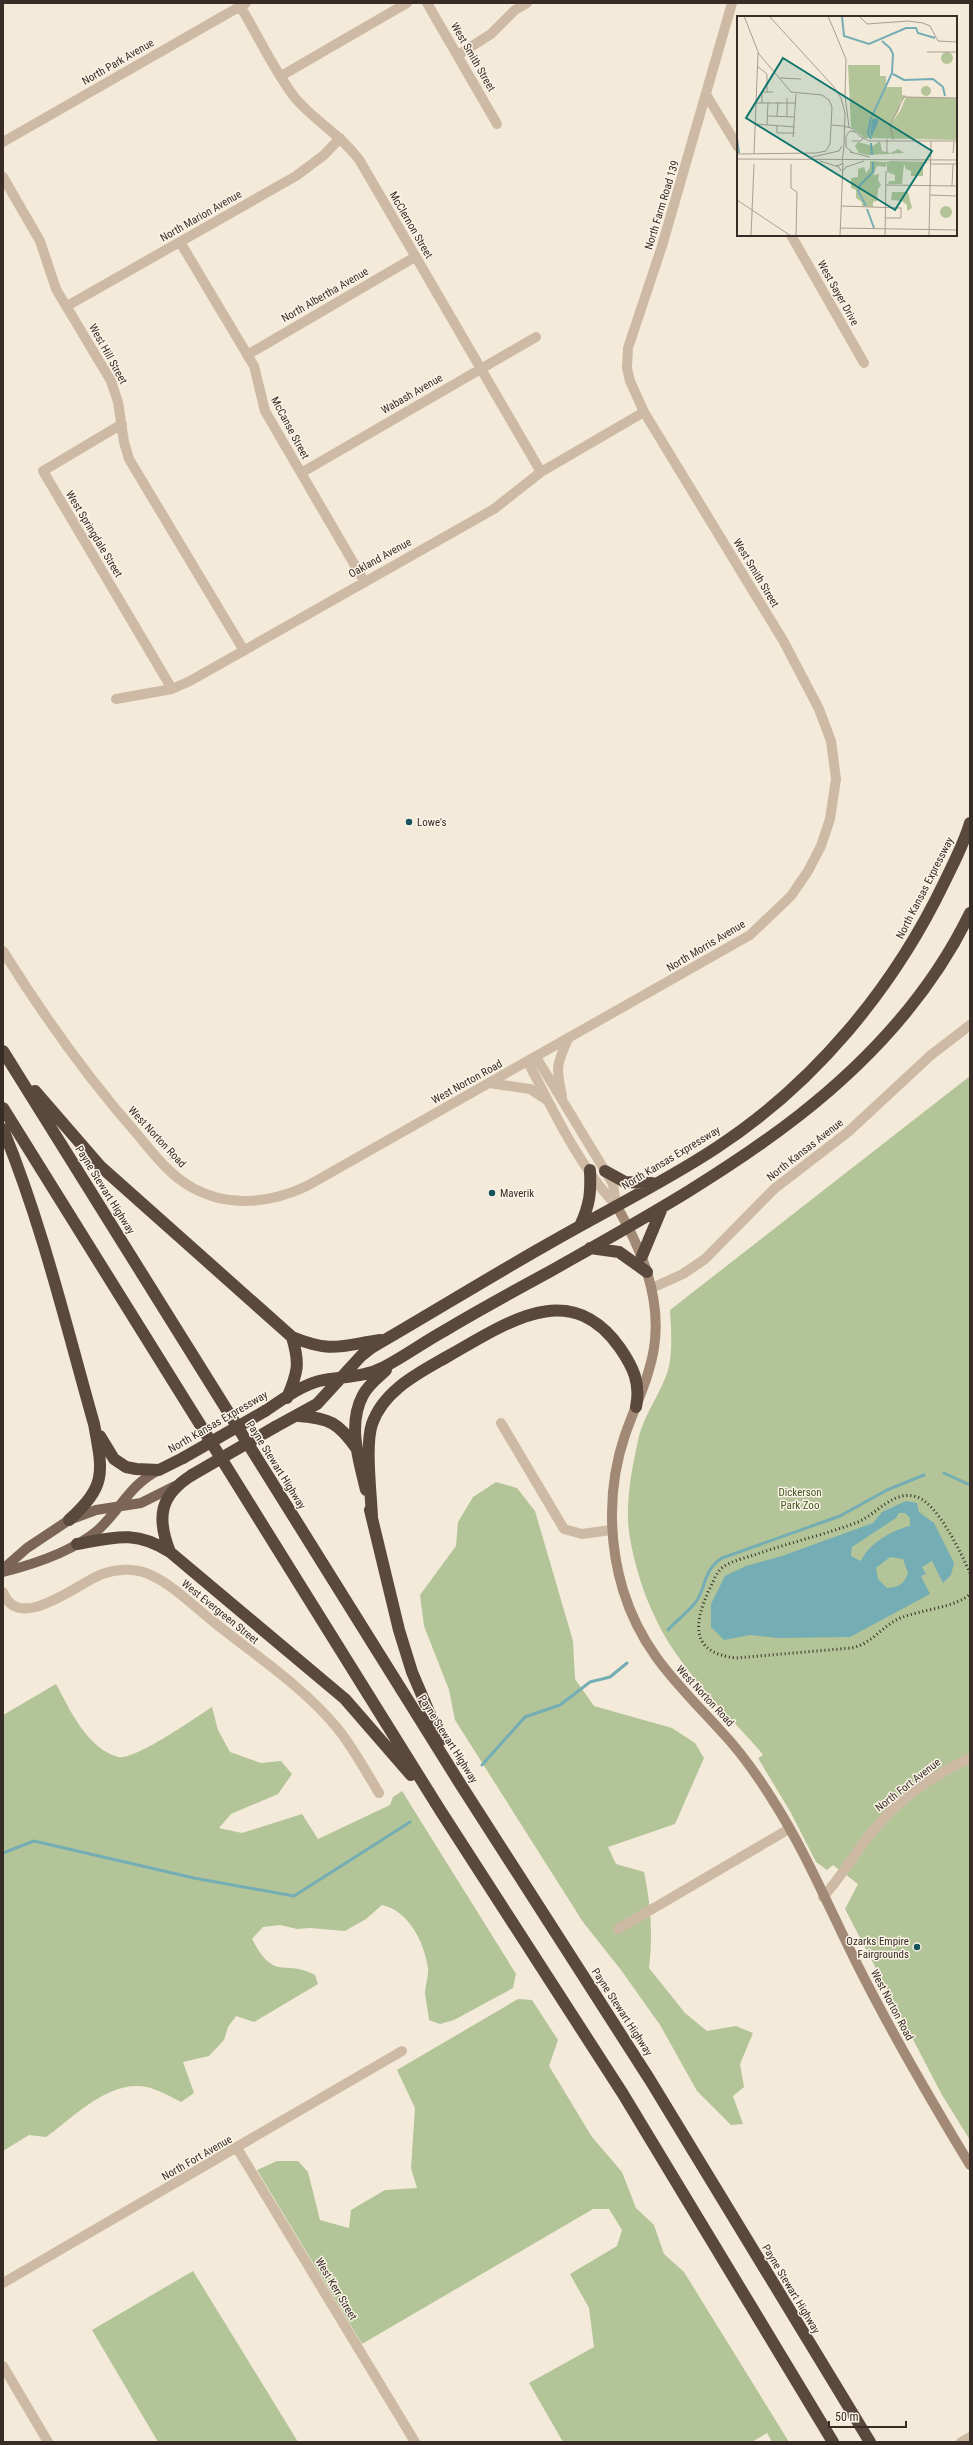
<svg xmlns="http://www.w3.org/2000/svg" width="973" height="2445" font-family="'Roboto Condensed',sans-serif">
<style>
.green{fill:#b3c598}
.water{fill:#75adb5;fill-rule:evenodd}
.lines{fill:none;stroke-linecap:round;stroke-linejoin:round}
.stream{stroke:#75adb5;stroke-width:3}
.street{stroke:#cebaa4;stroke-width:10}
.secondary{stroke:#a28975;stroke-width:10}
.primary{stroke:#7c6556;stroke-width:10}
.highway{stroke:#5a483c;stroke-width:12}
.rail{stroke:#382d26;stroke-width:3;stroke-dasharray:1 3;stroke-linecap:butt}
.highway-bridge{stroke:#5a483c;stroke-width:12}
.poi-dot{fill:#17555e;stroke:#fbf3e6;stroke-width:1.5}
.labels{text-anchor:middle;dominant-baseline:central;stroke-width:3;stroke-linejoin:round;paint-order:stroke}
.street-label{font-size:11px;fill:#382d26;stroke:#fbf3e6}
.poi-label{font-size:11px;fill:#382d26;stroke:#fbf3e6;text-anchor:start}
.park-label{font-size:11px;fill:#435927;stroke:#fbf3e6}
.inset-river{fill:none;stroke:#75adb5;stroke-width:2}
.inset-road{fill:none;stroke:#a99e91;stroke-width:1}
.view{fill:#0f766e;fill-opacity:0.15;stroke:#0f766e;stroke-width:2}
.inset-edge{fill:none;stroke:#382d26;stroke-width:2}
</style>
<rect width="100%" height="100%" fill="#f4ead9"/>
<path class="green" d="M970 1076V2140L942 2095 845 1909 858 1884 833 1865 827 1870 816 1862 791 1813 758 1758 763 1755 760 1751C734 1721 699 1688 677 1655 653 1621 637 1579 630 1538 624 1506 632 1468 639 1436 645 1413 661 1393 668 1370 673 1351 671 1330 670 1310Z
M496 1482 517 1488 535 1511 573 1641 575 1679 594 1706 672 1728 695 1743 704 1758 675 1824 608 1847 616 1864 644 1872C651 1905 653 1935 649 1968L685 2013 707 2031 736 2026 753 2033 740 2064 744 2087 733 2096 743 2124 731 2125 697 2091 660 2025 621 1970 583 1922 455 1720 449 1690 424 1626 420 1595 456 1546 458 1522 473 1497Z
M56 1684C70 1710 87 1748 118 1757 134 1761 195 1718 212 1707L218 1730 230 1752 261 1763 281 1761 292 1774 278 1794 231 1814 219 1828 242 1833 302 1814 318 1839 390 1805 393 1797 402 1791 516 1974 513 1988 454 2020 440 2024 429 2020C428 2011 426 2002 425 1993 425 1985 429 1976 428 1968 424 1942 409 1911 382 1905L366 1919 345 1931 310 1928 297 1929 280 1925 263 1927 252 1939C275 1983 283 1958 315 1975L318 1984 254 2022 236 2016 228 2027 224 2040 209 2056 183 2062 194 2093 181 2102C171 2097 159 2090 147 2087 109 2079 74 2117 46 2137L29 2135 3 2151V1715Z
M518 1999 532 2000 558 2040 549 2066 592 2137 622 2172 636 2208 654 2225 664 2254 684 2272 789 2442H772L767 2433 752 2442H563L529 2383 594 2347 589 2308 570 2274 617 2246 622 2230 609 2209H593L362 2344 257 2170 277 2161H298L308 2172 320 2220 349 2228 351 2210 385 2190 417 2188 411 2168 415 2108 397 2070Z
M193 2271 298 2442H158L92 2330Z"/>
<path class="water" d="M906 1501 917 1503 919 1512 934 1523 954 1563 951 1575 943 1583 932 1561 922 1567 926 1574 921 1576 930 1594 850 1637 778 1638 750 1635 724 1640 711 1627V1604L725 1576 746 1566 782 1556 873 1523 882 1512ZM899 1513H905L910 1518V1526C892 1530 868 1544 861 1561L851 1556 852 1547 896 1518ZM890 1557 903 1559 908 1573C904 1584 900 1587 887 1588L878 1579 876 1568Z"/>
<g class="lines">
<path class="stream" d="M944 1473 970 1485
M668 1630C676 1621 687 1613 695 1603 707 1588 702 1571 722 1558L840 1516 887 1490 924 1475
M482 1765 525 1717 560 1705 590 1682 610 1677 627 1663
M3 1853 34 1841 194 1878 294 1896 410 1822"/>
<path class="street" d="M427 3 497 124
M240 6C258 35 275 73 296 99 316 122 342 136 360 161L541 472
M458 55 491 34 515 10 527 3
M281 76 407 3
M707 96 738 147
M3 142 246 3
M3 177 40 241 56 289 111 381 118 402 124 442 129 459 243 649
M791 235 864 363
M180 242 254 366 265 411 364 581
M67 306 296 176 324 155 340 138
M247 355 415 257
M122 424 43 471 172 689
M301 473 536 337
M116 699 172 689 190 681 494 509 541 472 644 412
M3 951C43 1015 87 1077 137 1134 153 1153 170 1176 193 1188 229 1208 271 1203 307 1186L750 935 791 896 808 871 821 846 830 819 836 779 831 741 819 709 784 642 644 412 630 381 627 368 628 348 662 246 732 3
M536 1057 613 1184 616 1205
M528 1062C551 1107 581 1169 616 1205
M489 1083 530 1089 547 1100
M562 1096C556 1068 556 1065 568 1039
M652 1288 683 1274 705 1259 774 1189 848 1132 931 1055 970 1025
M501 1423 564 1529 582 1534 611 1530
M3 1592C19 1634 78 1583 102 1574 116 1569 133 1568 146 1573 172 1583 194 1607 215 1623 256 1656 305 1688 338 1729 354 1749 366 1772 379 1793
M823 1897C842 1876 855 1852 873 1831 897 1800 935 1774 970 1758
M618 1929 789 1829
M237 2148 415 2442
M3 2283 402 2051
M3 2366 48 2442
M961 2442 970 2437"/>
<path class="secondary" d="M616 1205C641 1248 662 1297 654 1348 649 1379 635 1406 625 1435 608 1485 608 1540 623 1590 642 1652 678 1684 720 1730 740 1751 757 1775 772 1799 805 1850 829 1908 856 1962 891 2032 930 2099 970 2165"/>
<path class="primary" d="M3 1569 27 1548 69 1520 96 1510 141 1503 175 1486
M3 1572C35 1564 72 1552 98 1530 121 1509 129 1485 159 1470"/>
<path class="highway" d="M3 1051 459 1782 650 2080 870 2442
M35 1091 100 1166 292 1337C331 1353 340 1346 380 1340
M3 1108 440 1810 623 2094 833 2442
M3 1129C42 1224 66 1325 94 1424 103 1473 107 1485 69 1520
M605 1171 625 1182 652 1183
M580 1226C590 1204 591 1193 590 1170
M590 1248 619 1252 647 1272
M642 1256 662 1208
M287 1398C298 1372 300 1364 292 1337
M265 1411C282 1400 300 1386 319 1381 341 1376 363 1378 384 1367 405 1356 424 1342 444 1331 479 1310 514 1291 549 1272 711 1180 885 1088 970 913
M299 1416C329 1418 339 1423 356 1448
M275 1427 317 1404 361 1356 371 1348C430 1314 488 1278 548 1244 603 1212 663 1183 716 1148 814 1084 893 989 944 883 953 864 964 844 970 823
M100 1436 114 1459 126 1467 136 1469 159 1470 183 1458
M366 1490C359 1460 347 1425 363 1395 368 1385 378 1378 386 1370
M370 1510 399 1630 412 1672 441 1740
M372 1517C371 1493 365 1445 372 1424 384 1389 421 1372 450 1355 507 1323 570 1277 620 1348 633 1367 641 1383 636 1407
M77 1544C115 1537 136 1530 170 1552L345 1699 411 1775
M170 1552C156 1517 160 1495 192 1475"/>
<path class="rail" d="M970 1573C961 1553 938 1504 917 1497 894 1489 877 1514 858 1522 824 1535 788 1543 754 1555 744 1558 732 1561 723 1567 716 1572 713 1583 709 1590 693 1625 691 1653 736 1658L851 1648C873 1644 883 1624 903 1617 921 1610 957 1607 970 1594"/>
<path class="highway-bridge" d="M183 1458 265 1411
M192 1475 275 1427"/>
</g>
<g class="poi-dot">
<circle cx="409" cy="822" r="4"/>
<circle cx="492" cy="1193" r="4"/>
<circle cx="917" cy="1947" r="4"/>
</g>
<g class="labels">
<g class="street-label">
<text transform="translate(473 57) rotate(60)">West Smith Street</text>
<text transform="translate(118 62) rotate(-30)">North Park Avenue</text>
<text transform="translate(662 205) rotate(-73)">North Farm Road 139</text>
<text transform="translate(201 216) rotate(-30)">North Marion Avenue</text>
<text transform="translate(411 225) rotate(60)">McClernon Street</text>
<text transform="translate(838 293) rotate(61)">West Sayer Drive</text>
<text transform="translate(325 295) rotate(-30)">North Albertha Avenue</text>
<text transform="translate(108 354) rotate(61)">West Hill Street</text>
<text transform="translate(412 394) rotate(-30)">Wabash Avenue</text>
<text transform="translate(290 428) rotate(62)">McCanse Street</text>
<text transform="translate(94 534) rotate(59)">West Springdale Street</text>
<text transform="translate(380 558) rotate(-29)">Oakland Avenue</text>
<text transform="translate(756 573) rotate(59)">West Smith Street</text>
<text transform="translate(925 888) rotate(-63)">North Kansas Expressway</text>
<text transform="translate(706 946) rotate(-31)">North Morris Avenue</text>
<text transform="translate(467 1082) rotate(-29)">West Norton Road</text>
<text transform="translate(157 1137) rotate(47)">West Norton Road</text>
<text transform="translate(805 1150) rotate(-38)">North Kansas Avenue</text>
<text transform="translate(671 1158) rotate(-31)">North Kansas Expressway</text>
<text transform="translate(105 1190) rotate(58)">Payne Stewart Highway</text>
<text transform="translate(218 1422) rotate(-30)">North Kansas Expressway</text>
<text transform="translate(276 1465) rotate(58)">Payne Stewart Highway</text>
<text transform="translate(220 1612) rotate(39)">West Evergreen Street</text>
<text transform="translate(705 1696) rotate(47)">West Norton Road</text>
<text transform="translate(448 1739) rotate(58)">Payne Stewart Highway</text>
<text transform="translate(908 1785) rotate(-38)">North Fort Avenue</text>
<text transform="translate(892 2005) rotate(62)">West Norton Road</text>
<text transform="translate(622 2012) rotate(57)">Payne Stewart Highway</text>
<text transform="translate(197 2158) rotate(-30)">North Fort Avenue</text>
<text transform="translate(336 2289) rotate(59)">West Kerr Street</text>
<text transform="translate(791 2289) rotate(59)">Payne Stewart Highway</text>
</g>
<g class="poi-label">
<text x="417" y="822">Lowe's</text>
<text x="500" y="1193">Maverik</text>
<text x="909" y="1941" text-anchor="end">Ozarks Empire<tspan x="909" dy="13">Fairgrounds</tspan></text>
</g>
<g class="park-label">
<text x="800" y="1492">Dickerson<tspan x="800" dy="13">Park Zoo</tspan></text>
</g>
</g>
<g transform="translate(737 16)">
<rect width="220" height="220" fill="#f4ead9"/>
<path d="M204 42a6 6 0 1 1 12 0a6 6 0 1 1-12 0ZM111 49H143V60H149V71H165V79L170 80H169L163 86 162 94 154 107 163 95 169 81 220 82V124L127 122 114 111ZM184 75a5 5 0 1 1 10 0a5 5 0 1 1-10 0ZM143 125 145 135 154 137 161 133 167 137 131 139 122 137 118 130 121 126 136 130ZM133 145 150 146 149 151 140 150 136 159 142 158 141 164 144 169 141 173 140 185 136 186V191L125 190V186L119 182V174L114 172V162L121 161V153L127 151 129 157 133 152ZM150 146 154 145 194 146 186 147V160H174V155L169 153 167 148 165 168H151L152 165H158V159L150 156ZM155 176H171L175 192 170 195V189L165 185 154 184ZM203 196a6 6 0 1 1 12 0a6 6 0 1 1-12 0Z" fill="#b3c598"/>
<path d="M135 103H141V107L135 120 133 117Z" fill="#75adb5"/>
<path class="inset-river" d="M105 0 107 20 132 28 169 12H179L181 17 198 22M156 58 167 64 196 63 206 71 208 80M135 100 155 57 156 38 153 32 145 25M0 123 2 137M134 123 131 117 134 101M134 127 135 139M129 190 121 175 123 169 136 156V146M130 193 137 212"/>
<path class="inset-road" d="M32 0 97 71 104 82 108 97 107 129 105 148 99 150M91 0 109 43 108 80 112 111M122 0 130 8 171 5 186 7 193 10 201 25 220 26M190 36H220M20 50 30 58V76M43 62 64 63M19 87H59M25 87V76H36M31 100 58 101M40 100 41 86M50 101V82M18 108 58 111M30 109 31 86M94 109 106 110M40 110V117H58M106 110 114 112 124 121 132 125H220M56 121 59 78M156 124 153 109 167 81 220 82M115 125H124L126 122M113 136 133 141M116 137 109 131V120L113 115 119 116M150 137V123M216 137 217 125M0 138 79 137 89 135 93 128 95 91 92 84 85 79 54 76 22 38 7 0M17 138 21 37M75 141 102 135 105 130M0 143 220 144M83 145 102 151 104 155M54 148V172L60 176 59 220M194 148H220M106 155 109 151 127 145M149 169 220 170M215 170 216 148M193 179 220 180M0 184 54 220M104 190 164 192V202H148M103 212 220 214M14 220 17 148M103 220 106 147M148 220 149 155M192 220 194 125"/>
<path class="view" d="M46 42 195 135 158 194 9 102Z"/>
<rect width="220" height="220" class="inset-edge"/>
</g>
<rect width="973" height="2445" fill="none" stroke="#382d26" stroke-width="8"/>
<path d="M829 2421v6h77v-6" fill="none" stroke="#382d26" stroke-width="2"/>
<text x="835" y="2421" font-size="12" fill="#382d26" stroke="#fbf3e6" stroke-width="3" paint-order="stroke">50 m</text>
</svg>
